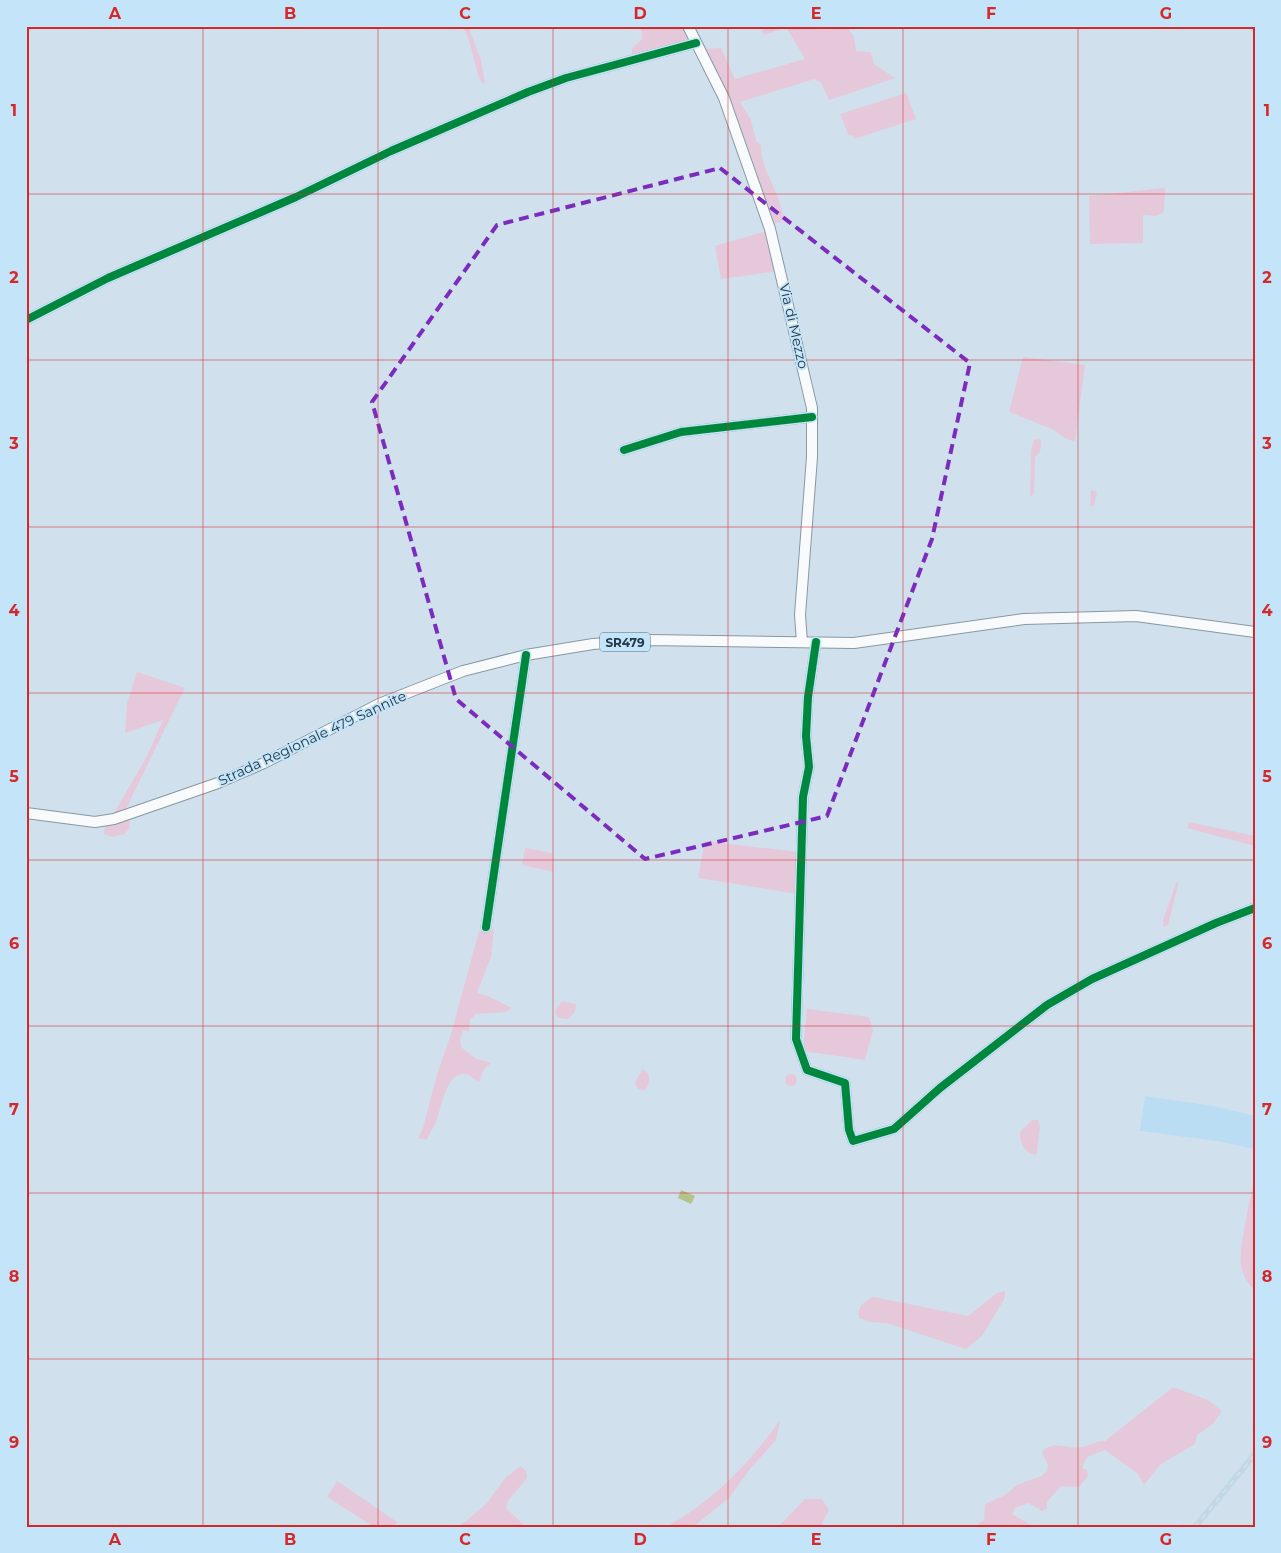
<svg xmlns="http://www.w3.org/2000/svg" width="1281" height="1553" font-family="Montserrat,sans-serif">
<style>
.built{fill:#baddf4}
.green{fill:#e6c8db}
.water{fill:#b5c289}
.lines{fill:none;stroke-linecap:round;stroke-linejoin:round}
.minor-casing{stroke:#8698a3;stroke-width:11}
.major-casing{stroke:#8698a3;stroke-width:12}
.minor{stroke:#f8fafc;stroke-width:9}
.major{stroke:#f8fafc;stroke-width:10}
.rail-casing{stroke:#cdd3d7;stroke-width:4}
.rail{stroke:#c4e4f9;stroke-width:2;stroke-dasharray:5.5;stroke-linecap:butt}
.cycleway-casing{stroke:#c4e4f9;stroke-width:11}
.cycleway{stroke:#00873e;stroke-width:8}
.marked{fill:none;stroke:#7b2cbf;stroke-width:4;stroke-dasharray:10 6;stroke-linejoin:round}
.grid{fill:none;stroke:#d62828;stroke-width:1;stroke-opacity:0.55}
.labels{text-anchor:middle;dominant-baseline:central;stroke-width:4;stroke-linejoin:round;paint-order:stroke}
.shield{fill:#c4e4f9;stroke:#536d7d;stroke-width:1}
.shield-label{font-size:12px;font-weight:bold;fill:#233a48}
.street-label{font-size:14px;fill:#233a48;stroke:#c4e4f9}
.neatline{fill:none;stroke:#d62828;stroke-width:2}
.grid-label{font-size:16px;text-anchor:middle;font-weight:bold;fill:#d62828}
</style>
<rect width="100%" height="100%" fill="#d0e1ed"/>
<path class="built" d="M1145 1096 1213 1106 1255 1116V1149L1217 1141 1140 1131Z
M1255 1449V1459L1199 1527H1191Z"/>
<path class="green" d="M462 26H468L481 60 485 83 481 82C473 63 473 44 462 26Z
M641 26H688L695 41 632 56V48L642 39Z
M774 26H846L854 37 856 51 871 52 874 64 895 78 829 100 821 83 814 79 740 102 751 120 756 141 761 145C760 169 781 194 784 220L775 224 736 114 704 49 721 48 735 79 805 59 786 27 765 35 761 31Z
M906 93 916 119 854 139 853 135 849 136 840 114Z
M1165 188 1164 212 1156 216 1143 215V243L1090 244 1089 196Z
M770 230 779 271 721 279 715 246Z
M1023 357 1085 365 1075 442 1065 438 1054 430 1009 412Z
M1038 439 1041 441C1041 448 1041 453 1035 457L1034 493 1032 496 1030 495 1031 450 1034 440Z
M1091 490 1097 492 1094 506H1090Z
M137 672 185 688 125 811 113 815 147 756 163 720 125 733 127 703Z
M129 818 130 827 125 834 112 837 104 834 105 825Z
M1189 822 1255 836V846L1187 828Z
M705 841 798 852V894L698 878Z
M525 848 552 853 553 872 522 865Z
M1179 881 1168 925 1163 927V920L1176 883Z
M494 928 491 957 477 993 488 996 512 1008 505 1012 476 1014 470 1020 469 1032 463 1030 460 1040 461 1047 475 1058 491 1063 484 1069 479 1082C475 1080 472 1077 469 1075 448 1066 441 1108 437 1119 435 1126 430 1133 426 1140L418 1138 423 1128 437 1074 451 1034 479 931 489 932Z
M562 1001 576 1004 575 1012 568 1019 559 1018 556 1015 555 1011Z
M807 1009 869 1017 873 1031 865 1060 803 1051Z
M643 1069C651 1074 651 1081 646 1089L643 1091 637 1088 635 1082Z
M785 1080a6 6 0 1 1 12 0a6 6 0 1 1-12 0Z
M1032 1120H1038L1040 1126 1037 1153 1035 1155C1023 1152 1020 1143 1020 1132Z
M1255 1183V1290C1234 1273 1241 1247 1245 1225 1248 1211 1249 1197 1255 1183Z
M1005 1291V1298L982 1336 966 1349 887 1323 869 1322 859 1318C856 1307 865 1300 874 1297L968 1316 997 1293Z
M1173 1387 1208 1400 1222 1411 1213 1424 1197 1435 1195 1444 1161 1464 1144 1485 1138 1474 1105 1450 1087 1457 1082 1468 1087 1470 1088 1476 1079 1487 1061 1486 1047 1502V1509L1042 1511 1028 1503 1015 1508 1012 1514 1034 1527H974L984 1520 985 1504 1005 1495 1017 1485 1041 1476 1047 1471 1048 1465 1042 1452C1053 1439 1068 1450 1081 1447 1090 1446 1097 1440 1105 1441Z
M780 1420 776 1440 750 1469 729 1498 693 1527H666C712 1502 750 1463 780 1420Z
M521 1466 526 1471 527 1478 508 1501 506 1508 526 1527H459L486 1504 506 1477Z
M337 1481 397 1522 394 1527H374L327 1497Z
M805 1499H822L829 1510 820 1527H778Z"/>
<path class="water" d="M681 1190 695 1196 691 1204 678 1198Z"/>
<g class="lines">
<g class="minor-casing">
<path id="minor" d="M26 320 108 278 296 197 391 151 528 92 566 78 696 43
M624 450 681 432 812 417
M816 642 808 697 806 736 809 767 803 797 796 1039 807 1070 845 1083 849 1130 853 1141 894 1129 940 1088 1047 1005 1092 979 1216 923 1255 908
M486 927 526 655"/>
</g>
<g class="major-casing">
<path id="major" d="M688 26 724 98 770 229 812 408V457L800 615 802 642
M26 813 95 822 114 819 218 783 264 763 379 704 463 671 526 655 593 644 649 640 854 643 1024 619 1136 616 1255 632"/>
</g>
<use href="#minor" class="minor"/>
<use href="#major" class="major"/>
<g class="rail-casing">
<path id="rail" d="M1195 1527 1255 1454"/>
</g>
<use href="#rail" class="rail"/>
<g class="cycleway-casing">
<path id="cycleway" d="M26 320 108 278 296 197 391 151 528 92 566 78 696 43
M624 450 681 432 812 417
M816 642 808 697 806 736 809 767 803 797 796 1039 807 1070 845 1083 849 1130 853 1141 894 1129 940 1088 1047 1005 1092 979 1216 923 1255 908
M486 927 526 655"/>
</g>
<use href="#cycleway" class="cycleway"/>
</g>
<path class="marked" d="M720 168 970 363 932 539 827 816 645 859 456 699 372 402 497 225Z"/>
<path class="grid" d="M203 26V1527M378 26V1527M553 26V1527M728 26V1527M903 26V1527M1078 26V1527M26 194H1255M26 360H1255M26 527H1255M26 693H1255M26 860H1255M26 1026H1255M26 1193H1255M26 1359H1255"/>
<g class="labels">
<rect class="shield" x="600" y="632.5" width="50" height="19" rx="4"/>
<g class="shield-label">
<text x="625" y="642">SR479</text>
</g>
<g class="street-label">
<text transform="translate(794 326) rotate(77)">Via di Mezzo</text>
<text transform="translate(312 738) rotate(-25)">Strada Regionale 479 Sannite</text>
</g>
</g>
<rect width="1281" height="1553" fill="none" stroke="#c4e4f9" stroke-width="55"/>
<rect x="28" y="28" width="1226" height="1498" class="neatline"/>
<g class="grid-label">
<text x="115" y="19">A</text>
<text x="290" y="19">B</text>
<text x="465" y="19">C</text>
<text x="640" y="19">D</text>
<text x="816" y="19">E</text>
<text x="991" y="19">F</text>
<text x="1166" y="19">G</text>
<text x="14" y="116">1</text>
<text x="1267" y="116">1</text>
<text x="14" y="283">2</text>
<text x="1267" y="283">2</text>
<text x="14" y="449">3</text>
<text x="1267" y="449">3</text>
<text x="14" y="616">4</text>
<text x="1267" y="616">4</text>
<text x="14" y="782">5</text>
<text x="1267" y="782">5</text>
<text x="14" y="949">6</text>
<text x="1267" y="949">6</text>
<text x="14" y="1115">7</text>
<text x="1267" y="1115">7</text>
<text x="14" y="1282">8</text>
<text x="1267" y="1282">8</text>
<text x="14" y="1448">9</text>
<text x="1267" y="1448">9</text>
<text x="115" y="1545">A</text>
<text x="290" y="1545">B</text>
<text x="465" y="1545">C</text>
<text x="640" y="1545">D</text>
<text x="816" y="1545">E</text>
<text x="991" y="1545">F</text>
<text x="1166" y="1545">G</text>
</g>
</svg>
